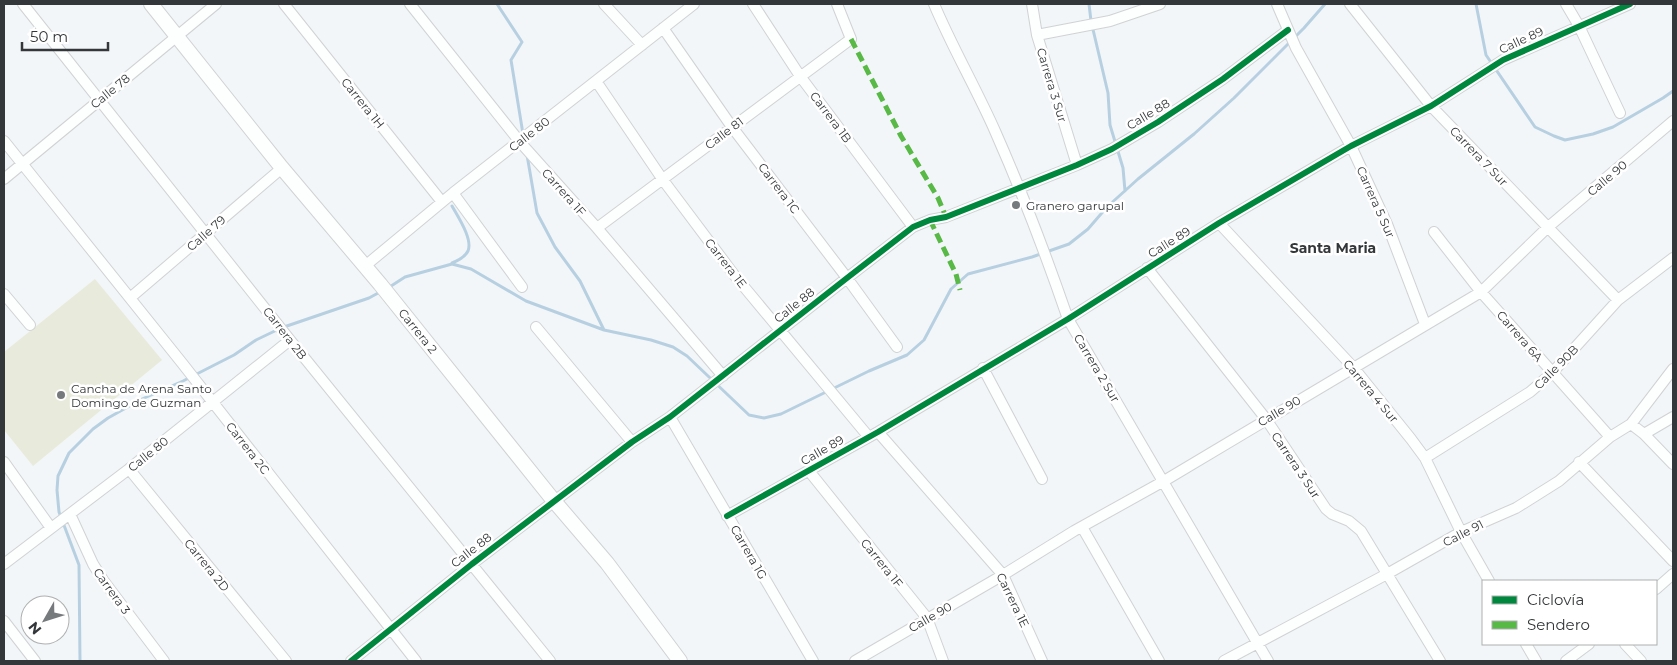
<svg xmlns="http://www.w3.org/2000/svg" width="1677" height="665" font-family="Montserrat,sans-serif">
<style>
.green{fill:#e8ebdb}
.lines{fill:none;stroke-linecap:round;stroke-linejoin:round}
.stream{stroke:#b7d0e1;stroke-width:3}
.street-casing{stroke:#d0d2d4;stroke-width:12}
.secondary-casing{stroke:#d0d2d4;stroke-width:16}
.street{stroke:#fdfefe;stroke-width:10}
.secondary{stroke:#fdfefe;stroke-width:14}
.quiet{stroke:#58b947;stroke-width:5;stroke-dasharray:10 5;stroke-linecap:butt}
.cycleway-casing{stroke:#fff;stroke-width:9}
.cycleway{stroke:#00873e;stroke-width:6}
.poi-dot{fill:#777a7c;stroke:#fff;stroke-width:2}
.labels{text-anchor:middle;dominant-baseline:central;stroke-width:5;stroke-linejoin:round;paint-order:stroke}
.street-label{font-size:12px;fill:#343739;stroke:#fff}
.poi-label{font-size:12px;fill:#343739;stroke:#fff;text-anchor:start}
.neighbourhood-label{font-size:14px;font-weight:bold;fill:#343739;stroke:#fff}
</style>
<rect width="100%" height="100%" fill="#f3f6f8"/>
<path class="green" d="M95 279 162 360 33 466 4 430V352Z"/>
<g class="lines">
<path class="stream" d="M497 4 522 42 511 60 523 134
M1089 4 1091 21 1108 93 1110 125 1123 168 1125 191
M1476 4 1486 55 1535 127 1554 136 1565 140 1593 134 1613 127 1663 98 1673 91
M527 155 537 213 555 247 580 281 604 330
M452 263C457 261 465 257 468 251 473 239 458 217 452 206
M388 288 405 277 452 264 471 269 526 301 604 330 651 340 673 347 687 356 749 415 764 418 781 414 869 371 907 355 924 340 951 289 968 274 1032 257 1069 244 1088 229 1107 207 1138 179 1194 134 1234 98 1304 28 1325 4
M80 661 79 565 59 512 57 490 58 476 69 453 93 429 108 418 142 399 183 381 234 355 256 340 281 328 369 298 380 292"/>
<g class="street-casing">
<path id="street" d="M23 4 290 340 550 661
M284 4 442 202
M410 4 520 142 597 228 723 376
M604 4 642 45
M753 4 800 76 913 227
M934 4C952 47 976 88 995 131 1022 192 1046 255 1068 319L1268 661
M1032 4 1037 35 1077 165
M1277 4 1296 48 1351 146 1387 224 1425 324
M1350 4 1431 106 1618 300
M1566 4 1579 26 1620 113
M663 28 732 127 847 278 897 347
M1037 35 1110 21 1160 4
M596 81 663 180 735 276 868 436
M4 141 182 363 416 661
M4 179 216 4
M453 193 522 287
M1219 223 1353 367 1411 439 1425 458 1461 532 1489 581
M597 228 851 39 837 4
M1434 232 1481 292 1610 437
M365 266 453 193 694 4
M1147 268 1266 419 1326 509 1332 514 1349 521 1361 531 1440 661
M4 294 30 325
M130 298 282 168
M536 327 632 442
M983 368 1042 479
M670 417 813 661
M1631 424 1644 434 1673 464
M878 432 1003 575 1042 661
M1644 434 1673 417
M1425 458 1530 392 1552 373 1618 300 1673 258
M4 462 51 528
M1579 462 1673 561
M129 469 286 661
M809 471 927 618 943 661
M70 514 93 564 103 580 164 661
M727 516 878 432 1068 319 1219 223 1351 146 1431 106 1503 60 1630 4
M1082 527 1159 661
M4 564 129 469 290 340
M1656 589 1673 574
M4 621 35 661
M1526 644 1536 661
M1625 644 1641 661
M351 661 472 564 632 442 670 417 847 278 913 227 930 220 946 217 1077 165 1112 149 1158 122 1223 79 1288 30
M855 661 1003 575 1074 531 1164 481 1481 292 1547 228 1673 121
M1224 661 1387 574 1461 532 1516 508 1559 481 1610 437 1631 424 1673 369
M1566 661 1589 644"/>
</g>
<g class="secondary-casing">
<path id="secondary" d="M151 4 282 168 380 284 554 501 607 563 680 661"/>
</g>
<use href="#street" class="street"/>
<use href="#secondary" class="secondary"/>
<path class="quiet" d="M851 39 901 136 938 198 946 217
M930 220 956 274 960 290"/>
<g class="cycleway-casing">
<path id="cycleway" d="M727 516 878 432 1068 319 1219 223 1351 146 1431 106 1503 60 1630 4
M351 661 472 564 632 442 670 417 847 278 913 227 930 220 946 217 1077 165 1112 149 1158 122 1223 79 1288 30"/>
</g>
<use href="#cycleway" class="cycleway"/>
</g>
<g class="poi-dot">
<circle cx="1016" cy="205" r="5"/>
<circle cx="61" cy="395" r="5"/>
</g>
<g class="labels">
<g class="street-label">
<text transform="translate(1521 40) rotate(-25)">Calle 89</text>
<text transform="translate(1052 85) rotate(73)">Carrera 3 Sur</text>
<text transform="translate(110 91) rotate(-39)">Calle 78</text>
<text transform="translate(363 103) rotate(51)">Carrera 1H</text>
<text transform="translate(1148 114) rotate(-31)">Calle 88</text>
<text transform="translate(831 117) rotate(53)">Carrera 1B</text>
<text transform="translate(724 133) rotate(-37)">Calle 81</text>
<text transform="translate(529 134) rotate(-38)">Calle 80</text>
<text transform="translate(1479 156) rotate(46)">Carrera 7 Sur</text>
<text transform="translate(1607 178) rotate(-40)">Calle 90</text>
<text transform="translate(779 188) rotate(53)">Carrera 1C</text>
<text transform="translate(564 192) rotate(48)">Carrera 1F</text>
<text transform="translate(1376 202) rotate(66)">Carrera 5 Sur</text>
<text transform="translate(206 233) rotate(-41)">Calle 79</text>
<text transform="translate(1169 242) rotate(-32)">Calle 89</text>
<text transform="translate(726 263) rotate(52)">Carrera 1E</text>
<text transform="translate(794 305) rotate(-39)">Calle 88</text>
<text transform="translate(418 331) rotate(51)">Carrera 2</text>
<text transform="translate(285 333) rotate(52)">Carrera 2B</text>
<text transform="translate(1520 336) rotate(49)">Carrera 6A</text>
<text transform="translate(1556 367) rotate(-45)">Calle 90B</text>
<text transform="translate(1097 368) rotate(59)">Carrera 2 Sur</text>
<text transform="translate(1371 391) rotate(50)">Carrera 4 Sur</text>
<text transform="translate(1279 411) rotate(-31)">Calle 90</text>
<text transform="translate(248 448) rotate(52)">Carrera 2C</text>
<text transform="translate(822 450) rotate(-30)">Calle 89</text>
<text transform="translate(148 454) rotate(-39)">Calle 80</text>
<text transform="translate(1296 465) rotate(56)">Carrera 3 Sur</text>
<text transform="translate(1463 533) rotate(-27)">Calle 91</text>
<text transform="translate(471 550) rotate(-38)">Calle 88</text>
<text transform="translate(749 552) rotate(60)">Carrera 1G</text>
<text transform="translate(882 563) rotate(51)">Carrera 1F</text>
<text transform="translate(207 565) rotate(51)">Carrera 2D</text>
<text transform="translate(112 591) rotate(54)">Carrera 3</text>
<text transform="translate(1013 600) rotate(64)">Carrera 1E</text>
<text transform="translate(930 617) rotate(-30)">Calle 90</text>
</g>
<g class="poi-label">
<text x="1026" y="205">Granero garupal</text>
<text x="71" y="388">Cancha de Arena Santo<tspan x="71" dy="14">Domingo de Guzman</tspan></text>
</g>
<g class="neighbourhood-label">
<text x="1333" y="248">Santa Maria</text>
</g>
</g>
<rect width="1677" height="665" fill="none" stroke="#343739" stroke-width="10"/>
<rect x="1482" y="580" width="175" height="65" fill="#ffffff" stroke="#aeafb0"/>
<rect x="1492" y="596" width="25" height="8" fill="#00873e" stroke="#aeafb0"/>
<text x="1527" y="605" font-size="15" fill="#343739">Ciclovía</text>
<rect x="1492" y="621" width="25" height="8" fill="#58b947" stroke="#aeafb0"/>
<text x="1527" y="630" font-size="15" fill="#343739">Sendero</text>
<g transform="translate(45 620) rotate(231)"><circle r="24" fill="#ffffff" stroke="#aeafb0"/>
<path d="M0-4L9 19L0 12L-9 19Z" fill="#777a7c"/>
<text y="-8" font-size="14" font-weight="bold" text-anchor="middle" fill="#343739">N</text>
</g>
<path d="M22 42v8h86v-8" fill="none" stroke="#343739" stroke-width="2.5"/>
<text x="30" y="42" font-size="15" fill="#343739" stroke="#ffffff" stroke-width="4" paint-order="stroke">50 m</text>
</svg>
